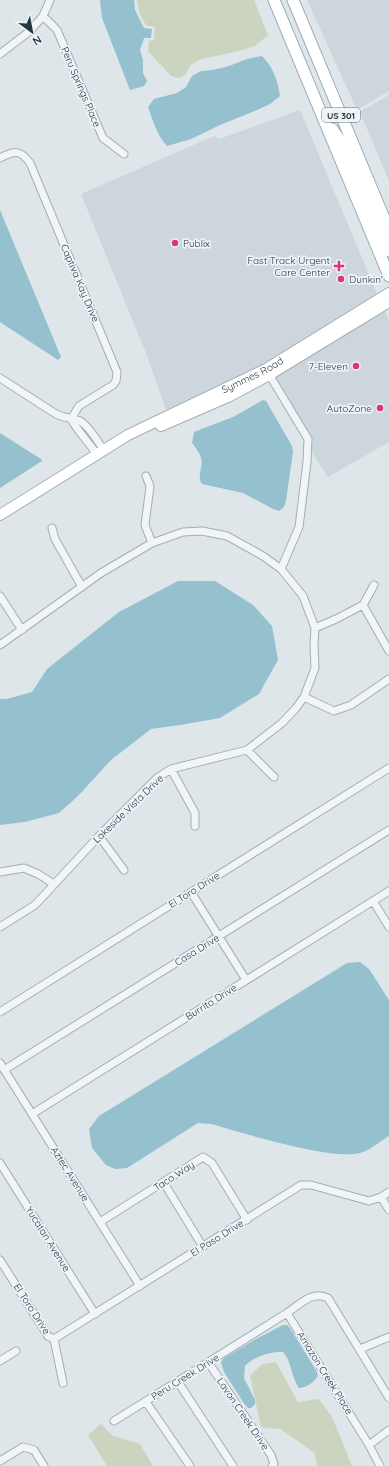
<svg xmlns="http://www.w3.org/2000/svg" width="389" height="1466" font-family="Quicksand,sans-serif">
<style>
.built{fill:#ccd6dc}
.green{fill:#cad4be}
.water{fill:#95c0ce}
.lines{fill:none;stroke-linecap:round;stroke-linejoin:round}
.street-casing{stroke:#a3aeb4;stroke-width:9}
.secondary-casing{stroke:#a3aeb4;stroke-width:12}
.primary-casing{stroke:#9caeb6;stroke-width:13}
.street{stroke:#f1f5f7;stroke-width:7}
.secondary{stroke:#fff;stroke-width:10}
.primary{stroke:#fff;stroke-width:11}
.poi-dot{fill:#dd347d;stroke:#eef4f7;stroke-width:1.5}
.labels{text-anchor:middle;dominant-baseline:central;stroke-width:3.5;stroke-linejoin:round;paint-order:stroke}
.shield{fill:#eef4f7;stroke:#617078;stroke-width:1}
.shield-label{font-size:9px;font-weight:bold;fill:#253842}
.street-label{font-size:10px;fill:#253842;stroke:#eef4f7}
.poi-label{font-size:10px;fill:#253842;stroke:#eef4f7;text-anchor:end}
</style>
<rect width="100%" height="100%" fill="#dee6e9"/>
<path class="built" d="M307 0H389V91L357 110Z
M389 95V181L360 112Z
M300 110 378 296 276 359 167 412 146 353 81 194 214 136 219 139Z
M384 309 389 321V442L328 477 311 451V438L274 377Z"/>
<path class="green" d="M137 0H254L268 35 255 46 235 52 201 59 191 65 185 75 179 78 171 76 148 51 149 41 154 40 155 29 153 26H147C141 18 138 10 137 0Z
M276 1362 298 1402 319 1399 332 1417 352 1466H317L315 1453 280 1429 261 1427 250 1376 262 1364Z
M101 1424 113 1436 140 1444 153 1466H107L88 1435Z"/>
<path class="water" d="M100 0H134L135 10 144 28 152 29 151 38H144L140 50 143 60V73L147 81 144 86 130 90 102 18Z
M262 56C273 67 278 81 280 96L270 104 257 110 220 125 191 139 167 146C157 135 153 121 148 107L154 99 177 93 186 87 192 76 201 71 213 70 229 66 247 59Z
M0 210 61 357 58 360 0 322Z
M263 400 266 401 292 446 293 452 286 501 284 507 279 511 273 509 243 493 202 484C196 475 204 467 201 458 200 453 195 447 192 443L194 432 233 417Z
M0 433 41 459 42 461 0 488Z
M178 581H215L253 605 272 626 278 660 259 694 220 718 180 725 151 729 111 760 78 796 59 813 25 822 0 825V699H7L32 692 47 669 119 612Z
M360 962 369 969 389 1000V1136C382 1140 370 1150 363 1152 338 1163 240 1132 211 1124L198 1123 127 1168 115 1169 106 1165 92 1148 89 1129 99 1116 334 971 347 963Z
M283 1325H287L290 1328 316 1370 318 1376C314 1382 306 1388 299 1388 291 1377 292 1362 283 1352 270 1351 253 1357 245 1366L244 1378 255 1400V1404L251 1408H248L245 1405 224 1372 221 1362 224 1358 256 1339Z"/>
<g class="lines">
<g class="street-casing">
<path id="street" d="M43 16 57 30 103 138 124 154
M0 54 30 31 43 16 50 0
M0 158C14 151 20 149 30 163L117 372 116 381 113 385 79 406 71 419
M267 371 308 439 307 462 299 527 281 569
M0 378 56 414C64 418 73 418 80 421 89 426 99 443 104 451
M71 419C78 432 89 442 97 455
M146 476 150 486 145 525 152 543
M52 528 55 539 82 587
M0 596 22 630
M363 605 389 651
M315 628 336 619 363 605 374 585
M0 645 101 573 152 543 183 532 202 531 227 536 263 556 281 569 303 596 315 628 314 646 315 668 304 697 296 708 282 723 247 750 171 769 157 778 99 836 35 905 0 927
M304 697 334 711 351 705 389 679
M247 750 274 777
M171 769 195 813V826
M99 836 124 870
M0 872 24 868 38 874 54 884
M191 892 246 980
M373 901 389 927
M0 1012 389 768
M0 1063 140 1286
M4 1070 389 830
M32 1114 389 891
M0 1163 95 1314
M164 1183 203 1247
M381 1197 389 1210
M100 1222 203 1157 212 1163 247 1220
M0 1260 48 1336 54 1339 63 1383
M287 1313 369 1445 380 1466
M54 1339 301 1185H311L369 1201 381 1197 389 1192
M360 1349 389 1337
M0 1361 16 1351
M208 1362 271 1455 274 1464 272 1466
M178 1382 233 1466
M146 1402 190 1466
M114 1421 287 1313C300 1304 313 1290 328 1298L389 1398
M369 1445 389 1430
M0 1461 23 1447 34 1450 44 1466"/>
</g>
<g class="secondary-casing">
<g id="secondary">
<path d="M161 426 228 397 269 375 389 302"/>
<path id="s1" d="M0 515 128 435 266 369 389 293"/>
</g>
</g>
<g class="primary-casing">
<path id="primary" d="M274 0 389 276
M293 0 389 230
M332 129 346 149 389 251"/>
</g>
<use href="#street" class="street"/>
<use href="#secondary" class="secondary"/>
<use href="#primary" class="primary"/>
</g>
<g class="poi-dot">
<circle cx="175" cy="243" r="4"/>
<path d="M337 260h4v4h4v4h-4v4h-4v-4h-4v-4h4z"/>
<circle cx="341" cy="279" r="4"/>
<circle cx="356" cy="366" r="4"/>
<circle cx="380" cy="408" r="4"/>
</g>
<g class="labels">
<rect class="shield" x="322" y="108" width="38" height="14" rx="3"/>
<g class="shield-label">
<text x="341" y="115">US 301</text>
</g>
<g class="street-label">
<text transform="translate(81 87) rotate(67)">Peru Springs Place</text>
<text transform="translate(80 283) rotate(67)">Captiva Kay Drive</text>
<text stroke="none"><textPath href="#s1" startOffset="289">Symmes Road</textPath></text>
<text transform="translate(128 809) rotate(-44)">Lakeside Vista Drive</text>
<text transform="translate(194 890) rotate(-32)">El Toro Drive</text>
<text transform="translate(197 950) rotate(-32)">Casa Drive</text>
<text transform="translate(211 1002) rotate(-32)">Burrito Drive</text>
<text transform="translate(70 1174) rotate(58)">Aztec Avenue</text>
<text transform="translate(174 1176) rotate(-33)">Taco Way</text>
<text transform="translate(217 1238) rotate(-32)">El Paso Drive</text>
<text transform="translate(48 1239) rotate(58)">Yucatan Avenue</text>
<text transform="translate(32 1309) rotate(57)">El Toro Drive</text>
<text transform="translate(325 1373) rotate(58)">Amazon Creek Place</text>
<text transform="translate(185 1377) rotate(-32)">Peru Creek Drive</text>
<text transform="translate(243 1414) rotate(56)">Lavon Creek Drive</text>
</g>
<g class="poi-label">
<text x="183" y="243" text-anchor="start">Publix</text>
<text x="330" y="260">Fast Track Urgent<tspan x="330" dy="12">Care Center</tspan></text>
<text x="349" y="279" text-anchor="start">Dunkin'</text>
<text x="348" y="366">7-Eleven</text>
<text x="372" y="408">AutoZone</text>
</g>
</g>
<g transform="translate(32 32) rotate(148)" stroke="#eef4f7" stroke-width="3" paint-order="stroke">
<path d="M0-3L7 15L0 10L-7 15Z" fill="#253842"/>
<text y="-6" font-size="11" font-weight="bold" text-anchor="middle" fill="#253842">N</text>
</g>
</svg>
